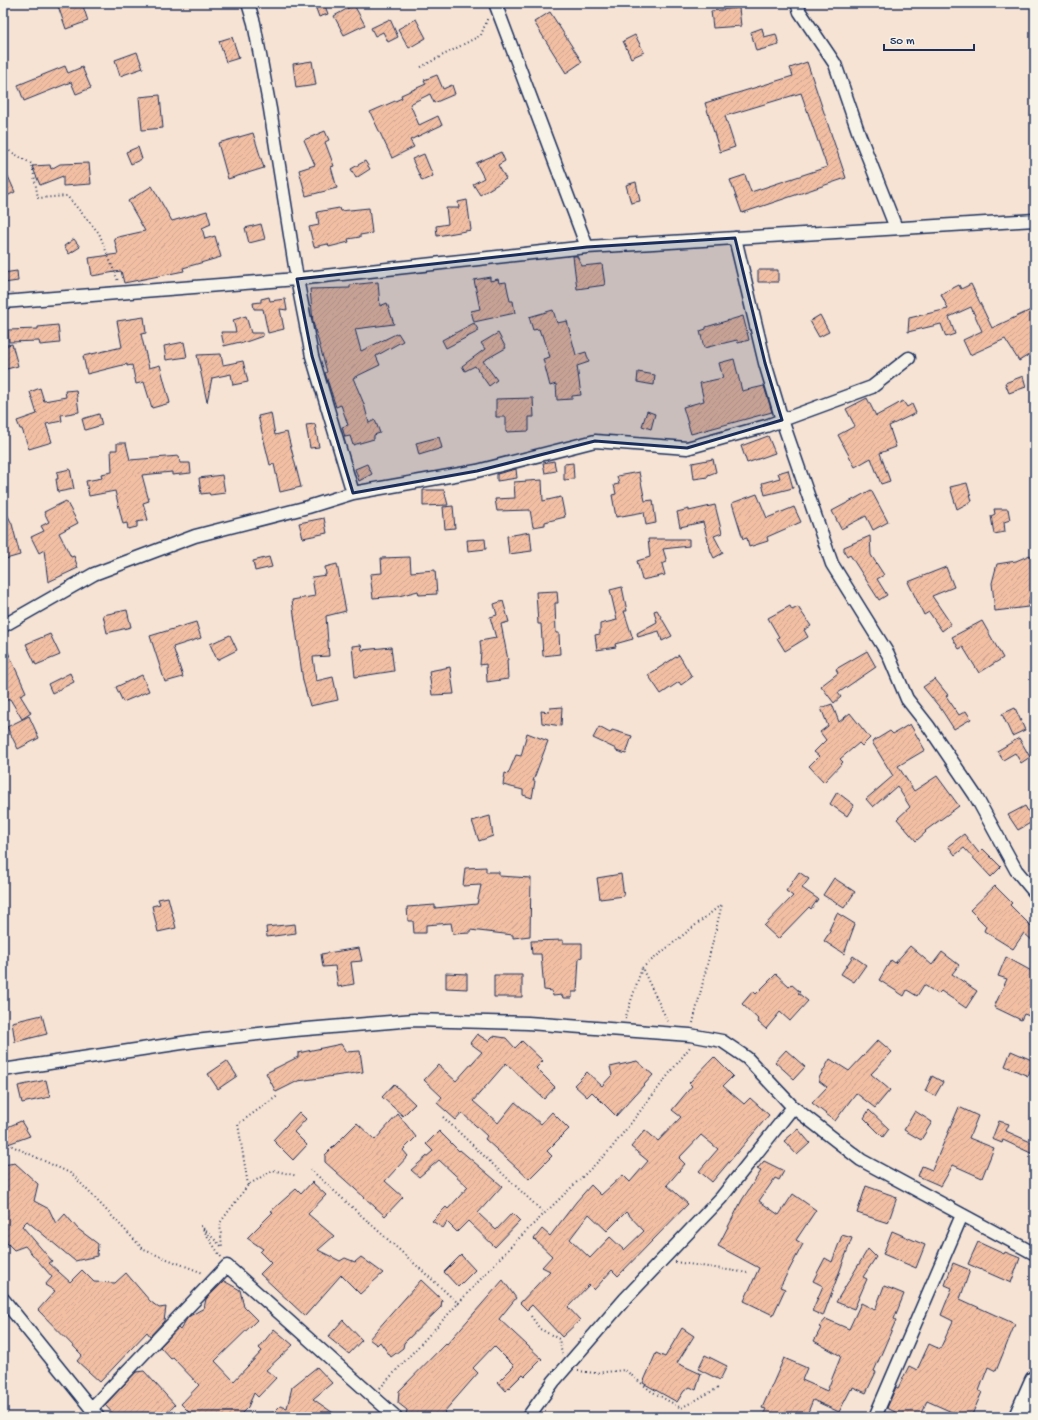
<svg xmlns="http://www.w3.org/2000/svg" width="1038" height="1420" font-family="'Gochi Hand',sans-serif">
<style>
.building{fill:url(#building-hatch);stroke:#1b2f5e;fill-rule:evenodd}
.lines{fill:none;stroke-linecap:round;stroke-linejoin:round}
.minor-casing{stroke:#1b2f5e;stroke-width:15}
.trunk-casing{stroke:#1b2f5e;stroke-width:23}
.path{stroke:#1b2f5e;stroke-width:2;stroke-dasharray:1 3;stroke-linecap:butt}
.minor{stroke:#f7f3e8;stroke-width:12}
.trunk{stroke:#f7f3e8;stroke-width:20}
.marked{fill:#1b2f5e;fill-opacity:0.2;stroke:#1b2f5e;stroke-width:3;stroke-linejoin:round}
</style>
<defs>
<pattern id="building-hatch" width="6" height="6" patternUnits="userSpaceOnUse"><rect width="6" height="6" fill="#f2bfa3"/><path d="M-1 1l2-2M0 6l6-6M5 7l2-2" fill="none" stroke="#cfa48f"/></pattern>
</defs>
<rect width="100%" height="100%" fill="#f6e3d3"/>
<filter id="ink" filterUnits="userSpaceOnUse"><feTurbulence type="fractalNoise" baseFrequency=".025" numOctaves="2"/><feDisplacementMap in="SourceGraphic" scale="8" xChannelSelector="R" yChannelSelector="G"/><feConvolveMatrix kernelMatrix="1 2 1 2 8 2 1 2 1" color-interpolation-filters="sRGB"/></filter>
<g filter="url(#ink)">
<path class="building" d="M57 3H82L88 21 66 29Z
M314 3H324L328 14 319 17Z
M354 5 365 25 344 35 334 16Z
M739 8 741 26 713 28 711 11Z
M550 12 582 62 566 73 534 22Z
M390 19 398 37 388 42 383 32 375 36 371 28Z
M416 19 426 38 409 48 398 29Z
M762 28 764 37 776 34 779 45 756 51 751 32Z
M635 35 644 52 631 58 623 41Z
M232 37 239 58 226 62 219 41Z
M137 52 143 68 120 76 115 60Z
M312 61 316 85 296 88 293 64Z
M807 62 846 178 742 213 730 180 745 175 751 192 827 167 801 93 725 116 735 147 720 152 705 103 793 76 790 68Z
M65 66 68 73 82 67 91 88 76 94 71 82 24 101 18 85Z
M437 75 443 89 452 85 455 94 434 103 430 94 410 104 419 125 438 116 442 125 410 140 414 147 392 158 370 112 402 98 401 95 426 84 424 80Z
M160 95 163 128 142 130 139 97Z
M325 131 329 140 325 142 334 166 331 167 337 188 306 196 299 170 315 165 304 140Z
M253 133 264 168 228 179 218 143Z
M138 147 142 159 131 164 126 152Z
M501 152 505 161 498 165 506 179 480 195 473 184 484 178 476 163Z
M424 154 433 176 422 181 412 159Z
M365 161 370 169 356 178 351 169Z
M89 163 91 184 63 186V176L40 185 32 166 50 165 51 169 60 164Z
M3 165 15 192 3 198Z
M636 182 640 201 631 203 626 185Z
M152 186 172 221 207 211 211 224 202 228 205 239 215 236 221 257 183 268 184 271 124 283 121 271 92 276 89 258 118 254 114 238 145 231 128 201Z
M467 200 471 230 437 236 436 226 448 224 446 208H459L458 202Z
M339 208 340 211 369 208 372 233 360 235V237L348 239 349 242 329 247 328 244 314 247 309 227 319 225 317 212Z
M261 224 265 239 249 243 245 228Z
M74 239 80 247 69 254 64 246Z
M573 256H577L582 266 602 264 605 285 577 289Z
M758 270H778V282H758Z
M17 271 18 281 4 283 3 273Z
M490 277V281L498 279 499 283 506 282 510 301H513L515 313 474 322 471 311 480 309 474 280Z
M378 282 380 306 387 303 394 324 355 329 361 351 398 333 403 341 376 356 380 365 353 378 364 404 369 423 375 420 380 433 374 435V439L353 445 350 436 345 437 342 427 348 425 341 405 336 407 325 373 327 372 313 322 310 289 350 288V285Z
M971 284 992 328 1035 308V351L1019 361 1005 339 970 355 963 340 982 331 971 307 949 317 955 334 946 337 941 324 908 332 909 318 948 309 941 294 959 285 961 289Z
M269 297 270 301 285 299 287 310 280 309 284 329 268 333 263 309H254L253 303 261 302V299Z
M553 310 557 323 567 321 576 355 586 352 589 362 577 366 581 395 572 396V399L557 400 556 384 550 386 543 359 550 357 543 335H541L539 329 533 330 529 317Z
M820 315 829 332 819 337 810 321Z
M246 316 251 333H263V336L240 344V342L224 346 221 332H236L233 320Z
M743 316 749 340 738 343 737 340 704 348 700 331 706 329V327Z
M144 317 146 333 141 334 149 368 160 365 170 403 152 408 144 382 136 384 132 365 127 366V364L87 374 83 356 122 347 117 321Z
M474 323 479 331 446 348 442 340Z
M58 325 60 343 40 345 39 341 9 342 8 330 38 329V327Z
M498 333 506 348 483 361 497 380 489 386 475 366 465 371 462 366 485 349 481 343Z
M184 342 187 357 166 360 164 346Z
M12 344 18 366 3 370V346Z
M221 354 223 365 243 361 248 382 233 385 231 374 212 378 207 402 197 355Z
M734 359 742 391 764 386 772 412 691 434 683 407 704 401 700 383 723 378 719 363Z
M638 372 655 375 654 385 637 382Z
M1023 376 1026 387 1009 393 1005 383Z
M40 388 44 401 66 397 65 391 76 390 79 412 61 415 62 421 46 424 52 442 29 449 22 429H20L17 421 37 414 30 392Z
M533 398 534 417H529V431L506 432V417H496V399Z
M867 398 876 416 903 401 907 407 912 404 916 413 889 426 896 447 880 453 890 481 881 484 871 458 855 467 838 435 855 426 846 409Z
M647 411 655 414 651 429 642 426Z
M271 413 275 435 287 432 301 487 280 492 274 464 270 465 258 416Z
M99 414 102 425 85 430 82 419Z
M315 424 319 447 310 448 306 425Z
M768 436 775 453 747 463 741 446Z
M439 437 442 448 419 455 416 443Z
M117 443H126L130 460 179 456 180 463H190L191 473 172 475V472L142 475 149 501 143 503 148 520 137 522V527L128 529 127 523 123 524 115 491 89 496 86 481 102 478 101 474 112 472 111 450H117Z
M713 459 716 472 708 475V477L694 479 692 463Z
M554 461 556 471 545 473 543 463Z
M573 463 574 479 564 480V464Z
M367 464 372 474 359 481 355 469Z
M70 469 74 489 58 492 56 479H58L57 472Z
M516 469 517 478 497 481V474Z
M788 470 793 488 765 495 762 483 780 478 778 473Z
M639 472 645 501 653 500 656 523 646 525 644 512 616 517 612 495 616 494 614 485 619 484 617 476Z
M222 475 225 493 210 495 209 493 201 494 199 478Z
M542 480 543 501 561 497 565 517 545 522V525L533 527 530 510 497 511 495 499 515 498 514 482Z
M967 483 972 501 957 509 950 487Z
M423 490H444L448 505 423 506Z
M871 490 888 522 873 530 866 516 841 529 832 511Z
M757 494 767 518 794 507 801 522 767 537 768 541 749 547 747 538 743 539 732 503Z
M66 501 78 523 59 533 71 557 74 556 78 568 48 582 44 550 39 553 31 537 44 531 41 526 49 522 44 512Z
M715 505 722 533 714 536 723 553 714 558 711 552 703 522 680 527 677 512 689 509V511Z
M3 506 12 524 20 555 6 559 3 547Z
M453 506 455 528 445 529 443 507Z
M994 509H1008L1010 520 1004 522 1005 532 994 534 991 516 995 514Z
M324 518 327 533 303 538 299 523Z
M530 532 532 551 509 554 507 536Z
M870 536 871 555 884 575 877 579 887 595 879 600 850 555 847 557 844 551V547Z
M485 539 486 549 468 551 467 540Z
M648 539H689V546L663 549 667 562 662 564 665 575 642 580 637 561 650 557Z
M1030 555 1035 568V594L1030 596 1028 607 995 611 992 583 997 564 1016 561Z
M269 557 272 567 255 571 253 561Z
M410 557 411 572 435 570 437 594 419 595 418 591 399 596 373 598 370 574 382 573 381 558Z
M337 564 346 611 326 616 329 656 313 657 316 681 333 677 338 700 310 706 303 681 292 600 315 596 312 577 326 575 325 567Z
M946 567 954 587 932 596 951 624 942 631 929 612 924 615 908 582Z
M622 587 627 611H624L633 639 615 644 616 647 597 650 595 635 600 634V624L617 620 610 590Z
M557 591 558 603H555L556 633H559L560 654 543 656 541 624H538L536 592Z
M503 601 509 622 501 624 508 660H507L508 679 487 682 486 664 480 665 481 651 480 641 496 638 490 617 497 615 494 604Z
M790 606 792 610 798 607 811 626 804 630 808 637 785 651 777 638 779 637 768 618Z
M127 610 131 627 107 633 103 615Z
M657 610 672 636 662 641 659 631 638 637 637 633 657 622 654 611Z
M982 621 1003 658 979 673 963 647 959 649 952 637Z
M196 622 201 638 173 647 183 677 165 682 150 636Z
M50 634 60 655 36 665 26 644Z
M230 635 237 650 217 660 210 644Z
M3 641 26 692 20 695 31 713 22 719 10 699 3 702Z
M361 645 362 650 391 647 394 671 355 677 352 646Z
M867 651 876 667 838 693 841 697 834 703 821 686 838 673 836 669Z
M679 655 692 677 681 685 679 682 661 694 648 675Z
M450 667 454 694 432 695 429 671Z
M70 673 74 682 52 693 48 684Z
M142 675 149 691 123 702 116 687Z
M935 679 948 695 946 696 959 715 966 711 971 719 954 729 941 709 923 687Z
M832 704 839 722 850 713 870 738 862 746 859 743 840 759 843 762 824 782 809 766 819 756 814 752 826 740 820 732 828 726 821 708Z
M562 707 561 726 542 723 541 711 549 712 550 708Z
M1015 708 1025 730 1012 736 1002 714Z
M29 716 39 738 18 749 7 727Z
M910 724 925 750 898 766 914 791 937 776 959 806 925 831 926 832 916 841 897 819 910 807 897 786 873 807 866 799 893 776 872 742 890 731 893 734Z
M599 727 610 733 612 730 632 736 626 754 616 751V749L593 738Z
M527 733 548 741 533 781H535L532 798 523 795V790L503 785 505 773 508 774 516 755 521 756Z
M1019 738 1030 757 1021 763 1015 753 1003 760 997 751Z
M837 792 854 805 847 816 830 804Z
M1025 806 1034 821 1018 830 1008 815Z
M490 816 493 836 479 841 472 821Z
M964 834 979 853 983 849 1001 867 991 877 964 848 955 855 948 846Z
M486 867V872H499V876L531 878 530 936 513 938V935L470 930V933L453 934 451 923 426 925V933H414L413 921H408L407 907 435 905V908L477 904 481 885 463 886 465 868Z
M799 872 809 879 802 888 818 899 811 909 809 907 778 939 764 926 793 896 786 891Z
M621 874 624 896 600 899 597 878Z
M834 878 855 892 844 908 823 895Z
M995 886 1012 903 1010 905 1035 930V943L1024 933 1013 949 984 931 986 926 970 910Z
M168 897 176 928 158 932 152 906 160 904 158 899Z
M837 913 855 924 844 954 824 941 831 930H829Z
M295 924 296 933 267 937 266 927Z
M563 940V943H582V957L579 958 577 992H572V998H563L562 995 553 996 552 991 544 990 541 954H532L531 941Z
M910 946 932 965 942 952 959 965 952 974 977 991 966 1008 941 991 938 994 924 985 917 996 907 990 904 996 879 980 891 960 895 963Z
M359 948 362 961 351 962 354 984 338 987 335 966 323 967 321 954Z
M853 956 866 965 854 982 841 974Z
M1006 957 1035 973V1018L1024 1014 1021 1020 994 1007 1007 979 998 976Z
M446 973 467 974V989L446 988Z
M776 974 789 986 791 984 800 992 798 993 808 1001 790 1021 780 1012 766 1029 758 1022 759 1020 742 1004 753 991 756 994Z
M494 975H522V997H494Z
M42 1015 47 1034 15 1042 12 1022Z
M477 1034 488 1041 493 1036 506 1038 515 1048 522 1041 543 1061 536 1068 555 1087 544 1099 506 1063 473 1101 498 1123 515 1102 541 1124 552 1112 569 1129 547 1151 552 1156 529 1179 485 1139 487 1136 462 1113 456 1120 437 1103 442 1097 424 1080 438 1065 456 1081 482 1052 470 1043Z
M878 1040 892 1052 871 1074 890 1090 875 1108 856 1093 835 1121 812 1103 827 1087 819 1081V1078L830 1059 849 1071Z
M341 1044 346 1052 360 1051 363 1072 298 1081 276 1092 266 1073 298 1057V1053Z
M786 1050 805 1067 794 1079 775 1062Z
M1011 1051 1034 1061 1028 1076 1005 1066Z
M714 1057 733 1076 723 1086 744 1104 750 1098 769 1115 712 1182 699 1171 718 1149 701 1135 679 1158 685 1164 667 1185 688 1204 618 1276 612 1270 594 1290 589 1285 568 1307 580 1320 562 1337 532 1305 527 1310 520 1303 550 1271 542 1267 552 1256 534 1239 542 1229 550 1236 576 1202 591 1185 601 1195 623 1175 630 1182 648 1161 631 1147 645 1130 658 1141 681 1117 672 1110 692 1086 689 1083ZM626 1212 644 1231 624 1250 610 1237 590 1258 570 1239 589 1214 607 1231Z
M227 1061 237 1076 218 1089 208 1074Z
M637 1061 653 1075 616 1116 592 1092 587 1097 574 1085 587 1072 602 1086 612 1075 610 1067Z
M932 1076 943 1082 935 1096 925 1091Z
M46 1080 50 1097 22 1103 18 1086Z
M394 1084 415 1104 403 1116 382 1097Z
M959 1107 978 1116 969 1138 994 1148 982 1178 953 1165 941 1186 918 1176 922 1166 932 1170Z
M869 1110 889 1129 883 1137 864 1118Z
M915 1111 932 1122 921 1140 904 1130Z
M299 1112 306 1119 294 1132 307 1145 293 1160 273 1140Z
M398 1114 416 1137 403 1150 408 1156 385 1181 403 1197 385 1216 325 1162V1155L357 1123 375 1140Z
M21 1121 30 1136 8 1144 3 1129Z
M999 1121 1009 1124 1006 1131 1035 1144V1155L1003 1140 1002 1143 992 1139Z
M798 1129 810 1143 797 1155 784 1141Z
M439 1131 459 1151 460 1150 502 1186 478 1213 496 1230 512 1213 520 1221 495 1247 468 1221 457 1232 447 1222 443 1228 432 1221 446 1207 448 1209 468 1187 439 1160 419 1177 411 1170 433 1151 426 1144Z
M764 1161 784 1171 779 1180 775 1178 759 1201 779 1215 793 1194 816 1210 796 1240 803 1244 780 1287 785 1289 773 1315 744 1301 759 1268 718 1246 742 1200 761 1171 757 1169Z
M15 1163 38 1184 34 1201 49 1209 56 1224 65 1214 78 1229 98 1244 97 1256 75 1261 27 1221 22 1226 52 1261 49 1263 70 1282 82 1270 94 1282 115 1283 126 1273 150 1301 159 1308 166 1307 164 1321 150 1336 147 1332 100 1382 77 1361 82 1355 38 1310 55 1291 45 1285 52 1277 25 1246 14 1250 3 1239V1165Z
M312 1182 326 1195 308 1214 334 1236 318 1250 340 1261 345 1258 355 1262 361 1257 383 1273 360 1294 341 1275 305 1316 260 1274 271 1263 260 1252 263 1249 247 1238 273 1212 271 1211 296 1189 301 1194Z
M866 1186 897 1197 888 1223 857 1213Z
M892 1231 925 1245 916 1268 883 1254Z
M842 1235 852 1238 823 1316 812 1311 823 1286 813 1281 825 1258 832 1262Z
M978 1242 1004 1254 1005 1252 1020 1258 1011 1283 968 1264Z
M868 1249 876 1257 863 1277 867 1279 854 1309 836 1302Z
M461 1255 475 1270 458 1287 444 1272Z
M953 1263 970 1270 960 1299 1015 1324 996 1371 988 1367 979 1391 982 1392 971 1417H963L927 1401 919 1417H905L887 1408 896 1387 898 1388 909 1366 917 1370 929 1344 940 1349 953 1321 941 1315 952 1288 945 1285Z
M421 1280 442 1300 441 1307 404 1343 403 1348 391 1357 380 1342 377 1345 369 1339Z
M503 1280 516 1298 499 1319 542 1359 525 1376 523 1374 506 1391 498 1382 514 1366 494 1346 473 1368 478 1373 444 1412 449 1417H410L406 1414 407 1410 398 1403 399 1391 446 1343 447 1344Z
M224 1281 240 1290 244 1307 257 1320 215 1361 234 1381 262 1351 259 1348 274 1329 293 1345 266 1370 276 1378 258 1397 254 1393 248 1407 238 1417H194L181 1404 199 1385 173 1358 171 1359 160 1347 178 1328 180 1330 188 1317 204 1308 206 1299Z
M884 1286 904 1294 894 1319 896 1320 874 1371 876 1372 866 1393 853 1387 852 1390 851 1389 839 1412 813 1400 806 1417H762L766 1409 762 1408 784 1358 807 1368 802 1380 827 1391 841 1356 814 1341 821 1328 819 1327 826 1319 849 1329 861 1303 875 1310Z
M343 1320 362 1340 349 1354 328 1337Z
M682 1328 694 1336 677 1363 701 1374 696 1390 690 1387 684 1391 677 1402 643 1383 656 1353 665 1357Z
M705 1355 727 1366 720 1380 698 1369Z
M317 1367 332 1383 313 1399 339 1417H269L280 1406 287 1408 292 1387Z
M144 1371 175 1405 164 1417H116L105 1405 136 1372Z"/>
<g class="lines">
<g class="minor-casing">
<path id="minor" d="M248 3 254 23 270 109 297 279 312 356 353 493
M495 3 587 247
M797 3 800 12 835 64 859 134 896 228
M735 238 765 363 782 420 832 564 888 654 907 699 929 727 975 795 1016 870 1035 893
M3 302 297 279 587 247 1035 220
M3 626 94 574 195 536 308 507 353 493 477 471 595 441 687 448 766 426 872 387 909 358
M3 1070 195 1041 295 1030 414 1020 528 1023 690 1035 722 1041 747 1058 793 1107 861 1160 1035 1254
M3 1299 98 1417
M91 1409 227 1266 396 1417
M528 1417 554 1381 625 1299 721 1198 793 1107
M875 1417 962 1215"/>
</g>
<g class="trunk-casing">
<path id="trunk" d="M1019 1417 1035 1381"/>
</g>
<path class="path" d="M421 67 481 35 488 17
M6 149 32 164 38 198 67 196 99 233 118 281
M642 968 722 904 693 1023
M625 1019 642 968 668 1022
M443 1117 544 1213
M8 1144 72 1174 144 1250 203 1273
M310 1169 459 1304
M248 1185 238 1124 279 1095
M221 1257 201 1226 222 1247 220 1223 248 1185 273 1170 297 1176
M675 1262 748 1273
M531 1316 540 1329 559 1339 562 1354
M578 1371 595 1373 625 1370 651 1391 681 1408 720 1387
M380 1388 514 1243 610 1150 690 1047"/>
<use href="#minor" class="minor"/>
<use href="#trunk" class="trunk"/>
</g>
</g>
<path class="marked" d="M735 238 765 363 782 420 687 448 595 441 477 471 353 493 312 356 297 279 587 247Z"/>
<rect width="1038" height="1420" fill="none" stroke="#f7f3e8" stroke-width="16"/>
<rect x="8" y="8" width="1022" height="1404" fill="none" stroke="#1b2f5e" stroke-width="1.5" filter="url(#ink)"/>
<path d="M884 44v6h90v-6" fill="none" stroke="#1b2f5e" stroke-width="2"/>
<text x="890" y="44" font-size="12" fill="#1b2f5e" stroke="#f7f3e8" stroke-width="3" paint-order="stroke">50 m</text>
</svg>
